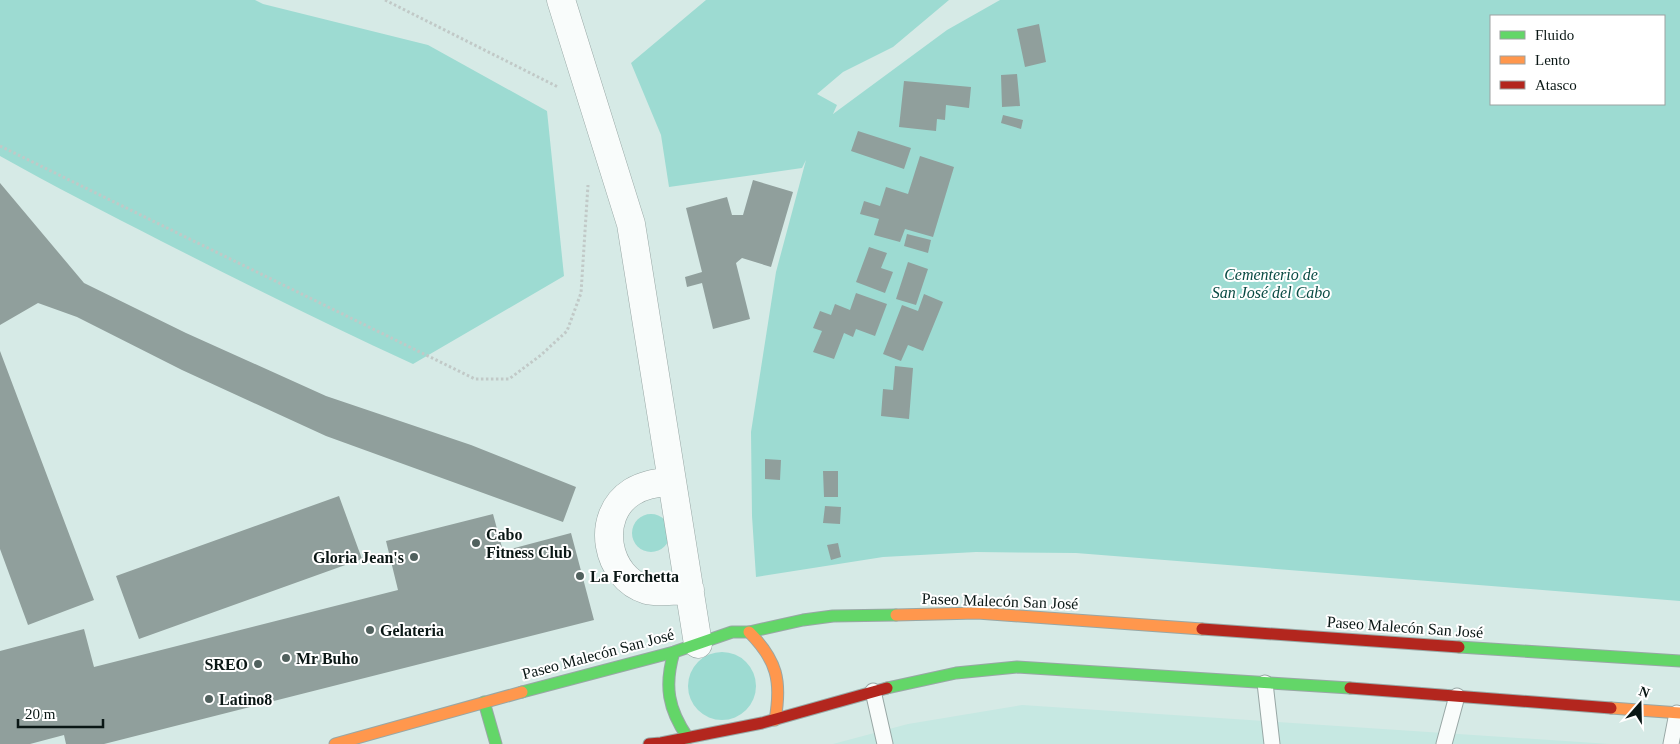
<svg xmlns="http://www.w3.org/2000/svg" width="1680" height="744" font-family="Georgia,serif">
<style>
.built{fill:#c6e8e2}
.green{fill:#9ddbd2;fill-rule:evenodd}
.building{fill:#909f9c}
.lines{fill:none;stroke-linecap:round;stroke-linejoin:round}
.lane-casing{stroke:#98a7a5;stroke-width:17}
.street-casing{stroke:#98a7a5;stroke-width:29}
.fast-casing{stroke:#98a7a5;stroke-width:13}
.slow-casing{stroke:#98a7a5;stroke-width:13}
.jam-casing{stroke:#98a7a5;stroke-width:13}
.path{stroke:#c1c9c7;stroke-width:3;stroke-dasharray:2.5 2.5;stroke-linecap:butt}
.lane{stroke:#f9fcfb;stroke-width:15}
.street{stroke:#f9fcfb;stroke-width:28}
.fast{stroke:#63d668;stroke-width:11}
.slow{stroke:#ff974d;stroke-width:11}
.jam{stroke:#b3261e;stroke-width:11}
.poi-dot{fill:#51615e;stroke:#fff;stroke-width:2}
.labels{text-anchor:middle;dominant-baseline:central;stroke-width:4;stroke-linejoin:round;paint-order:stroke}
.park-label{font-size:16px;font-style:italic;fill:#084a43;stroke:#fff}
.poi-label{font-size:16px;font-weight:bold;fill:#0a1715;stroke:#fff;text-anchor:start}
.street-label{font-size:16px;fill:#0a1715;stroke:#fff}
</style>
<rect width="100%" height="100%" fill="#d6eae6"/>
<path class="built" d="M1022 705 1610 744H833L908 724Z"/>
<path class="green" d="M0 0H255L263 4 428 45 547 111 564 276 413 364C328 325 244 283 161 241 107 213 53 186 0 156Z
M706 0H949L893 47 843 72 817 94 837 105 833 114 947 30 1000 0H1680V601L1076 553 976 552 883 557 756 577 752 516 751 432 776 272 806 160 802 168 669 187 661 135 631 63ZM1491 16H1664V104H1491Z
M632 533a19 19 0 1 1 38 0a19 19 0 1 1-38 0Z
M688 686a34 34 0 1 1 68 0a34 34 0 1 1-68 0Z"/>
<path class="building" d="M1039 24 1046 62 1025 67 1017 29Z
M1017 74 1020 106 1002 107 1001 75Z
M904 81 971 87 969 108 946 105 945 120 937 119 936 131 899 127Z
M1003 115 1023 120 1021 129 1001 123Z
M858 131 911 148 904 169 851 151Z
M920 156 954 167 933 237 905 229 900 242 874 235 879 219 860 214 864 201 880 206 886 187 908 194Z
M753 180 793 192 771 267 742 258 736 263 750 319 713 329 702 283 687 287 685 277 702 272 686 208 727 197 732 215H743Z
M0 183 84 283 186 333 326 396 471 445 576 487 563 522 326 436 182 370 77 317 38 303 0 325Z
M907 234 931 240 928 253 904 246Z
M869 247 887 253 881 268 893 272 885 293 856 282Z
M908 262 928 269 916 305 896 299Z
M856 293 887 304 875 336 856 329 853 337 844 333 834 359 813 352 822 331 813 328 820 311 831 315 835 304 850 310Z
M924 294 943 302 923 351 908 345 901 361 883 354 902 305 918 311Z
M0 351 94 600 28 625 0 549Z
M895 366 913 368 909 419 881 416 883 389 893 390Z
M765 459 781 460 780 480 765 479Z
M823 471H838V497H824Z
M339 496 362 559 139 639 116 576Z
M825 506 841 507 840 524 823 523Z
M493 514 503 551 571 533 594 620 104 744H66L64 735 30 744H0V651L84 629 94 667 398 590 386 541Z
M838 543 841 557 831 560 827 545Z"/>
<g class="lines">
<g class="lane-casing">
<path id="lane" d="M1265 683 1272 744
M873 691 885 744
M1444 744 1457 696
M1671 744 1677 713"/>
</g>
<g class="street-casing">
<path id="street" d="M561 0 631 224 698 644
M672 481C658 483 645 484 632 492 594 516 606 578 647 590 658 593 678 590 690 590"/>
</g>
<g class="fast-casing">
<path id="fast" d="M1459 647 1680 661
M674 652C664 686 668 709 688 738
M887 688 956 673 1017 667 1350 688
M522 692 674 652 732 632H749L803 620 833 616 896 615
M484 702 496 744"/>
</g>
<g class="slow-casing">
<path id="slow" d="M896 615 977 613 1202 629
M749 632C777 660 782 681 775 720
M1611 708 1680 713
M335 744 522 692"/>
</g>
<g class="jam-casing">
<path id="jam" d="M1202 629 1459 647
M1350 688 1611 708
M649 744 661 743 762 723 887 688"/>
</g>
<path class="path" d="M385 0 558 87
M0 146 475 379H509L541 355 567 331 581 293 588 185"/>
<use href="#lane" class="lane"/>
<use href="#street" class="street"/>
<use href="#fast" class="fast"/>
<use href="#slow" class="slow"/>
<use href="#jam" class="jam"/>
</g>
<g class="poi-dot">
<circle cx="476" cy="543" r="5"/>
<circle cx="414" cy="557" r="5"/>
<circle cx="580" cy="576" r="5"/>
<circle cx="370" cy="630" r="5"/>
<circle cx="286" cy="658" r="5"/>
<circle cx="258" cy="664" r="5"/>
<circle cx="209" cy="699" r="5"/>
</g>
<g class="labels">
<g class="park-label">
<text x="1271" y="274">Cementerio de<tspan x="1271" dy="18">San José del Cabo</tspan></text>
</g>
<g class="poi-label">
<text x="486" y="534">Cabo<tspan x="486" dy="18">Fitness Club</tspan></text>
<text x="404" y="557" text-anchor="end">Gloria Jean's</text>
<text x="590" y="576">La Forchetta</text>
<text x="380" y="630">Gelateria</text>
<text x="296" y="658">Mr Buho</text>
<text x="248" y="664" text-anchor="end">SREO</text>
<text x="219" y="699">Latino8</text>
</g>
<g class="street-label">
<text transform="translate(1000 601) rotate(2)">Paseo Malecón San José</text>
<text transform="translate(1405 627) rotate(4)">Paseo Malecón San José</text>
<text transform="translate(598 654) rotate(-15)">Paseo Malecón San José</text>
</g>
</g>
<rect x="1490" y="15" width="175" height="90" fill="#ffffff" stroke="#9da2a1"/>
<rect x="1500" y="31" width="25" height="8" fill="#63d668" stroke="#9da2a1"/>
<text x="1535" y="40" font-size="15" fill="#0a1715">Fluido</text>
<rect x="1500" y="56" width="25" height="8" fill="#ff974d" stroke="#9da2a1"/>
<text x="1535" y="65" font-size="15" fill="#0a1715">Lento</text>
<rect x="1500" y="81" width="25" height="8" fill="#b3261e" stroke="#9da2a1"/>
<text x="1535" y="90" font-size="15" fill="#0a1715">Atasco</text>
<g transform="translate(1640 704) rotate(20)" stroke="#ffffff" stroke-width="4" paint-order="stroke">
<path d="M0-4L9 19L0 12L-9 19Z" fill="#0a1715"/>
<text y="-8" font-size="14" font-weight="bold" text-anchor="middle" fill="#0a1715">N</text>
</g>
<path d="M18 719v8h85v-8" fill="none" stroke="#0a1715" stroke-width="2.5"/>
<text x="25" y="719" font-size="15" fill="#0a1715" stroke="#ffffff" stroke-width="4" paint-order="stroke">20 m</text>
</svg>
